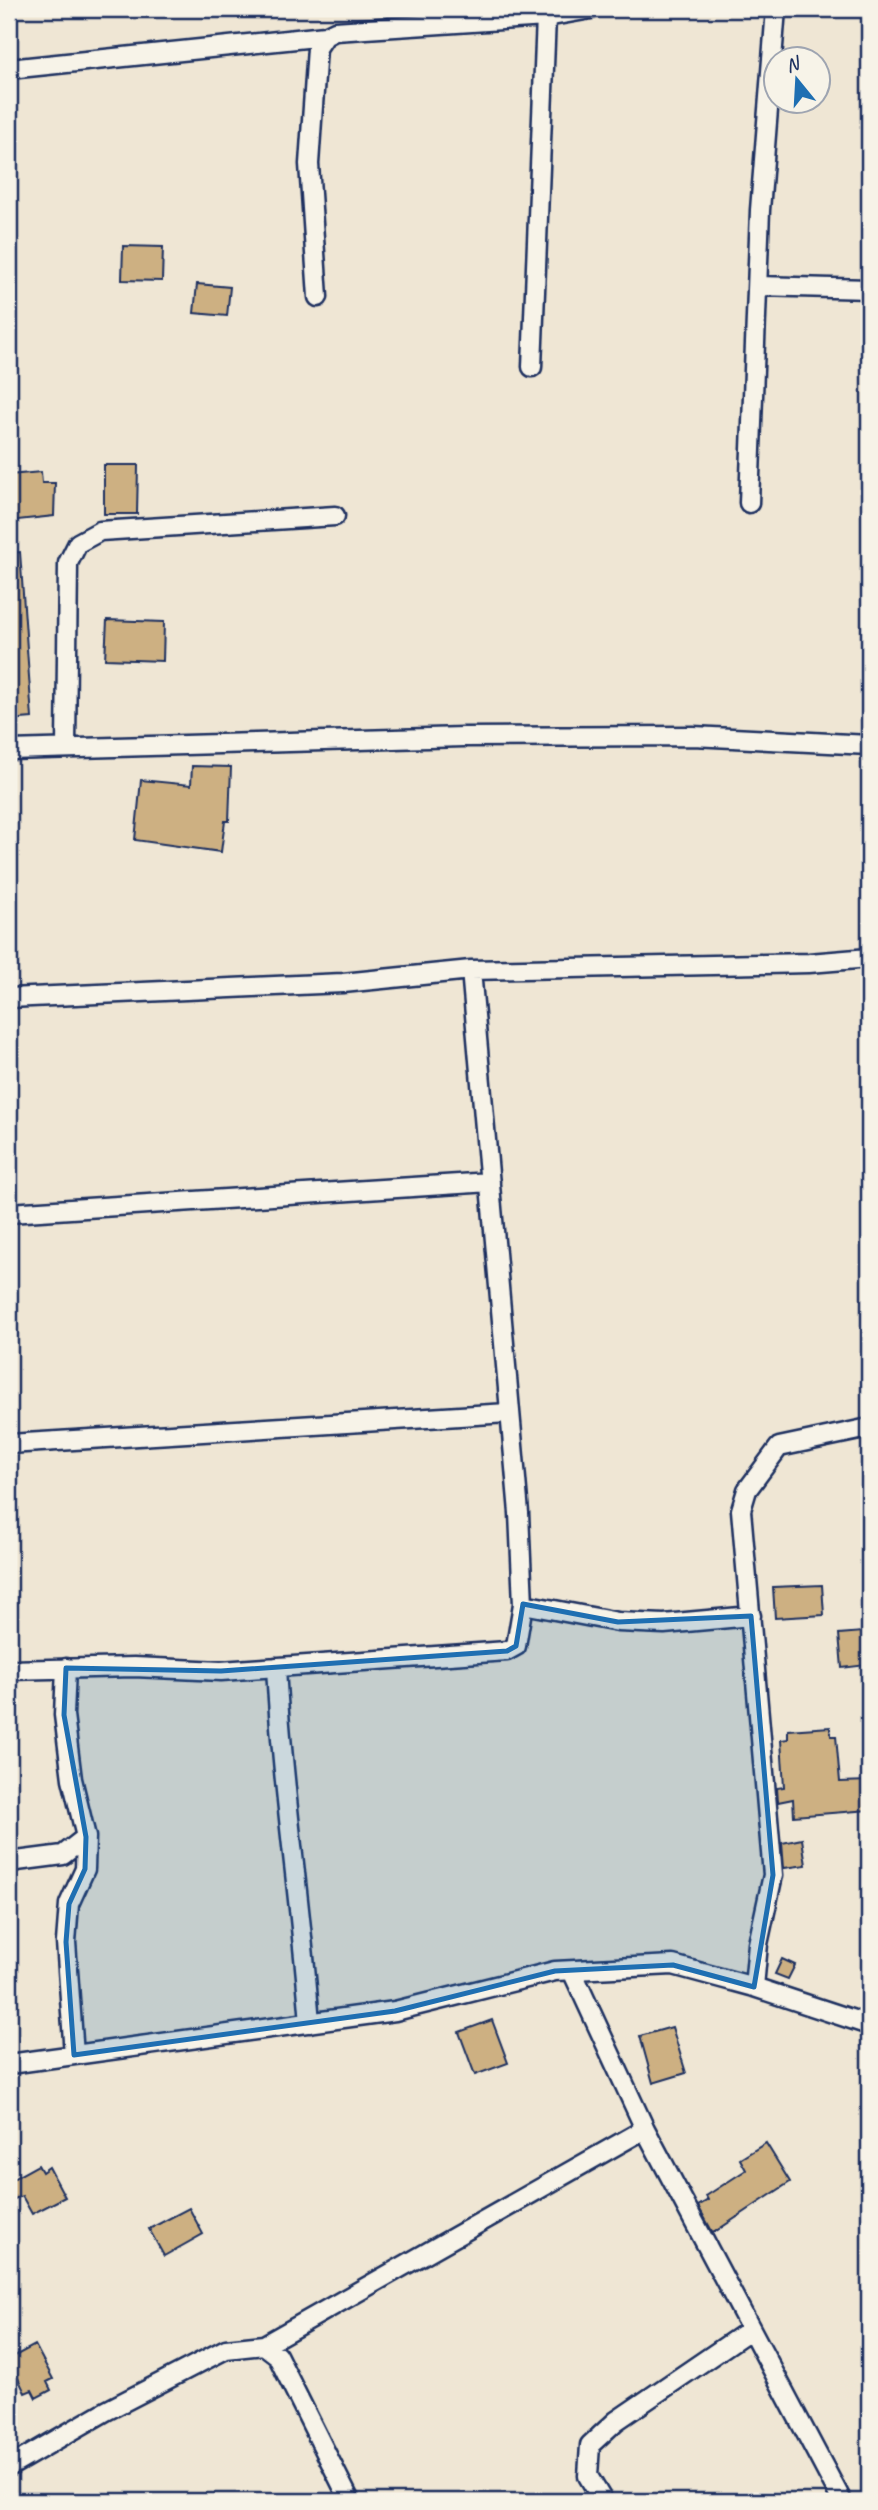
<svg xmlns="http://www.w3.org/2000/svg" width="878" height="2510" font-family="Caveat,sans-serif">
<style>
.building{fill:#cdb082;stroke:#1b2f5e;stroke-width:2}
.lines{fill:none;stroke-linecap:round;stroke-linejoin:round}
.minor-casing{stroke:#1b2f5e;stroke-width:23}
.minor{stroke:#f7f3e8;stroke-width:18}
.marked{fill:#1f6fb2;fill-opacity:0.2;stroke:#1f6fb2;stroke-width:5;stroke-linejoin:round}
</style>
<rect width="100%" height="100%" fill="#efe6d4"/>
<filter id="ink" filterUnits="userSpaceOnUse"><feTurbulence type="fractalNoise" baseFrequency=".0143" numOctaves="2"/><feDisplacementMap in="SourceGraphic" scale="14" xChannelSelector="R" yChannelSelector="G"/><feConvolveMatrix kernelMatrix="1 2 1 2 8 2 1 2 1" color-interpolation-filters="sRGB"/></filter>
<g filter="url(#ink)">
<path class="building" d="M123 246 163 247 162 281 122 280Z
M197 284 230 287 227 316 194 313Z
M104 465H138L137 514H104Z
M41 472 42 483H55L54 516 9 521V475Z
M20 552 32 718 9 720V553Z
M107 620 164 622 163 661 105 659Z
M192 766 231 767 229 821H225L221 852 135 840 141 780 191 785Z
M822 1585 824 1615 775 1618 773 1587Z
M863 1632 867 1665 842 1668 839 1634Z
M830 1727 831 1736H836L840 1782 869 1781V1810L794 1816 793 1799 778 1802 777 1788 784 1787 781 1740 788 1739V1730Z
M802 1839 806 1865 784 1868 782 1843Z
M782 1959 795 1965 788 1979 775 1974Z
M492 2020 508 2063 475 2075 459 2032Z
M672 2027 686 2073 653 2083 640 2036Z
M766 2143 790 2182 713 2233 698 2206 708 2200 706 2196 746 2170 740 2159Z
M38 2165 42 2172 49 2167 65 2197 32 2214 22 2196 9 2201V2181Z
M189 2208 203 2234 164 2256 149 2229Z
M35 2345 53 2379 47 2382 51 2390 36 2398 32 2390 25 2393 9 2359Z"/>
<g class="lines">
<g class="minor-casing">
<path id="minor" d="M9 69 325 36
M758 286 869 289
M318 297 309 164 317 48 325 36 335 31 546 17 591 9
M532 367 546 17
M749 503 760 210 776 9
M66 747 68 563 78 543 100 531 335 516
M9 750 463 737 693 736 869 745
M9 998 343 983 471 970 809 963 869 958
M9 1213 490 1182
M9 1444 508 1413
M523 1604 618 1622 664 1624 751 1616
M276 1667C282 1786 301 1904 310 2023
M66 1668 64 1715 72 1779 86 1837 85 1869 69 1904 66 1942 74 2055
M9 1670 134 1667 221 1671 507 1651 516 1646 523 1604 519 1513 471 970
M9 1862 63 1855 86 1837
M572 1971 645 2129 842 2501
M754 1987 758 1944 773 1875 741 1510 747 1490 779 1447 869 1428
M9 2064 395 2011 555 1971 673 1965 754 1987 869 2025
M264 2345 645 2129
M9 2467 106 2411 226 2349 264 2345 277 2355 350 2501
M603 2501 588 2476 590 2445 616 2421 751 2329"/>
</g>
<use href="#minor" class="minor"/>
</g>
</g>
<path class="marked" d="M523 1604 618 1622 751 1616 773 1875 754 1987 673 1965 555 1971 395 2011 74 2055 66 1942 69 1904 85 1869 86 1837 64 1715 66 1668 221 1671 507 1651 516 1646Z"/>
<rect width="878" height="2510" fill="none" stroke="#f7f3e8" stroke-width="35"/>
<rect x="18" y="18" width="843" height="2475" fill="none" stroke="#1b2f5e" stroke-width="2.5" filter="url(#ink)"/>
<g transform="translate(797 80) rotate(342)"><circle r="33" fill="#f7f3e8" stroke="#9fa5b1" stroke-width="2"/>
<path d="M0-5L12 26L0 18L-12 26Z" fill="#1f6fb2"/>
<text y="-10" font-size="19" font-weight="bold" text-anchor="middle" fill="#1b2f5e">N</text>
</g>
</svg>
